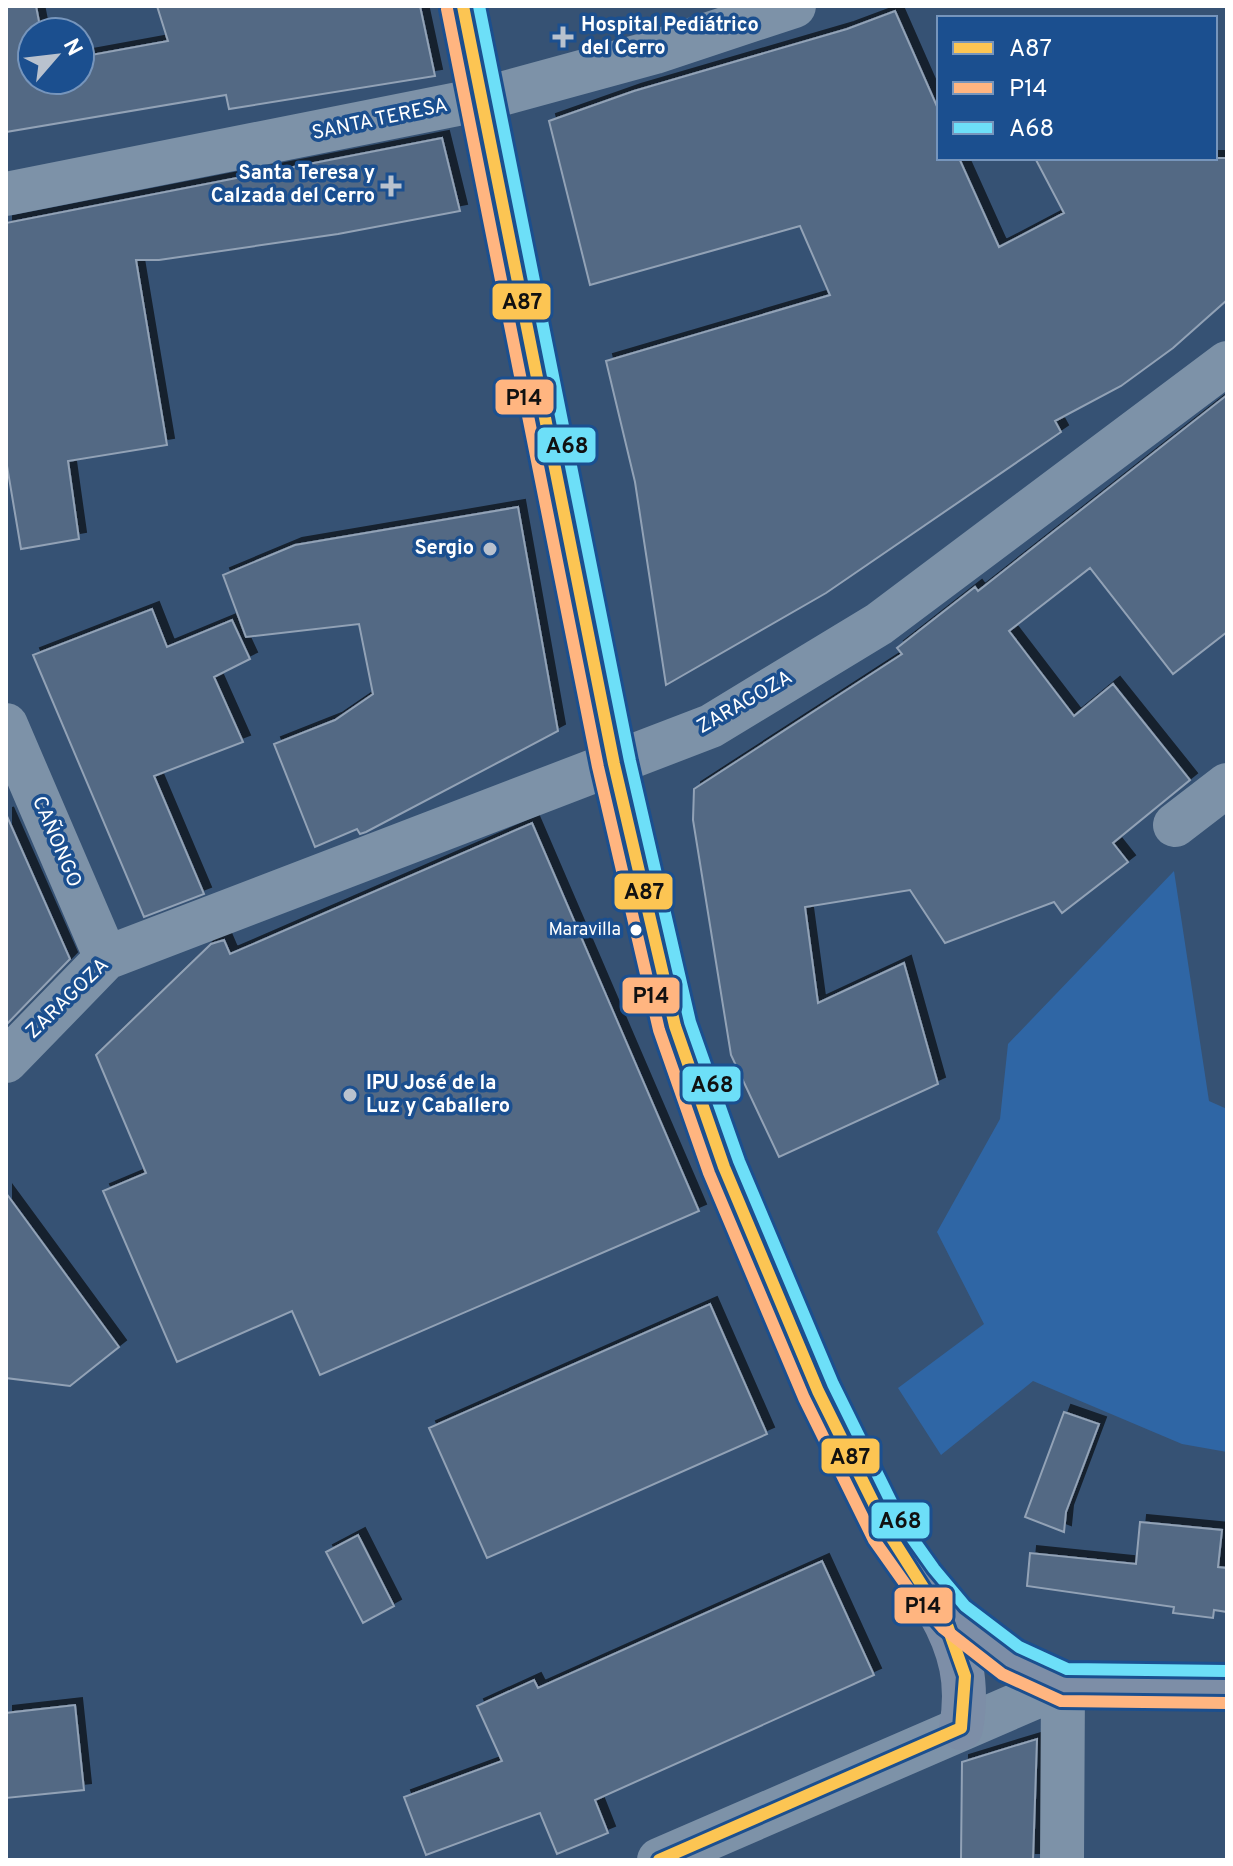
<svg xmlns="http://www.w3.org/2000/svg" width="1233" height="1866" font-family="Overpass,sans-serif">
<style>
.green{fill:#2f66a5}
.building{fill:#526984;stroke:#92a2b6;stroke-width:2;filter:url(#shadow)}
.lines{fill:none;stroke-linecap:round;stroke-linejoin:round}
.minor{stroke:#7d92a8;stroke-width:44}
.major{stroke:#7d8ea7;stroke-width:44}
.bus-1-casing{stroke:#1b4f8f;stroke-width:18}
.bus-2-casing{stroke:#1b4f8f;stroke-width:18}
.bus-3-casing{stroke:#1b4f8f;stroke-width:18}
.bus-1{stroke:#fcc553;stroke-width:12}
.bus-2{stroke:#ffb580;stroke-width:12}
.bus-3{stroke:#6ddff8;stroke-width:12}
.poi-dot{fill:#b9c2ce;stroke:#1b4f8f;stroke-width:3}
.bus-dot{fill:#fff;stroke:#1b4f8f;stroke-width:3}
.labels{text-anchor:middle;dominant-baseline:central;stroke-width:7;stroke-linejoin:round;paint-order:stroke}
.bus-label{font-size:18px;fill:#fff;stroke:#1b4f8f;text-anchor:end}
.poi-label{font-size:20px;font-weight:bold;fill:#fff;stroke:#1b4f8f;text-anchor:start}
.street-label{font-size:20px;fill:#fff;stroke:#1b4f8f}
.line-badge{stroke:#1b4f8f;stroke-width:3}
.pale-badge-label{font-size:22px;text-anchor:middle;font-weight:bold;fill:#111}
</style>
<defs>
<filter id="shadow"><feDropShadow dx="7" dy="-7" stdDeviation="0" flood-color="#0009"/></filter>
</defs>
<rect width="100%" height="100%" fill="#365274"/>
<path class="green" d="M1174 871 1209 1101 1227 1109V1452L1182 1444 1033 1381 941 1455 898 1388 984 1324 937 1232 1000 1119 1008 1044Z"/>
<path class="building" d="M6 6H36L41 32H32V80H80V57L168 41 157 6H420L435 76 229 109 226 95 6 132Z
M895 11 939 111V158H959L999 247 1064 213 1035 158H1227V300L1173 348 1121 386 1055 421 1061 432 826 593 666 685 635 482 606 361 830 295 800 226 590 285 549 121 634 91 847 29Z
M442 138 460 211 338 234 159 260H136L167 445 68 461 79 539 21 549 6 460V223Z
M1227 395V632L1173 674 1090 568 1009 631 1074 716 1113 684 1190 780 1113 843 1128 862 1062 913 1054 902 945 943 910 890 805 907 818 1003 904 963 938 1084 779 1157 731 1055 693 820 694 789 902 654 897 648 975 587 978 591Z
M518 507 558 731 366 832 360 834 357 829 315 847 274 744 335 720 373 694 359 624 246 637 223 575 295 545Z
M152 609 167 647 232 620 250 659 214 677 243 742 154 776 204 894 144 917 33 655Z
M6 814 70 959 6 1025Z
M532 823 699 1211 320 1375 292 1311 177 1362 103 1191 146 1173 96 1055 211 944 224 940 230 954Z
M6 1193 119 1347 70 1386 6 1378Z
M710 1304 767 1434 487 1558 429 1428Z
M1064 1412 1099 1424 1066 1512 1064 1532 1025 1517Z
M1140 1522 1222 1530 1218 1567 1227 1568V1612L1214 1610 1213 1618 1173 1613 1174 1607 1027 1586 1030 1553 1136 1564Z
M358 1535 394 1606 363 1623 326 1552Z
M822 1561 874 1675 595 1800 608 1833 557 1854 540 1813 426 1855 404 1797 502 1761 477 1706 534 1680 538 1688Z
M75 1705 84 1790 6 1798V1713Z
M1037 1739 1033 1860H961L962 1762Z"/>
<g class="lines">
<path class="minor" d="M6 194 483 99 655 52 794 6
M6 725 106 958
M1175 825 1227 785
M6 1061 106 958 711 726 879 624 1227 363
M659 1860 1063 1685 1062 1860"/>
<path class="major" d="M463 6 614 764 675 1026 724 1167 818 1391 888 1532 921 1579 954 1617 977 1636 1011 1661 1063 1685 1227 1687
M938 1609C961 1649 969 1684 961 1728"/>
<g class="bus-1-casing">
<path id="bus-1" d="M463 6 614 764 675 1026 724 1167 818 1391 888 1532 947 1625 965 1676 961 1728
M659 1860 961 1728"/>
</g>
<g class="bus-2-casing">
<path id="bus-2" d="M447 9 598 767 659 1030 709 1173 804 1398 874 1540 908 1588 943 1628 1002 1674 1061 1701 1227 1703"/>
</g>
<g class="bus-3-casing">
<path id="bus-3" d="M479 6 630 761 690 1022 739 1161 833 1384 902 1524 934 1569 965 1606 1019 1647 1067 1669 1227 1671"/>
</g>
<use href="#bus-1" class="bus-1"/>
<use href="#bus-2" class="bus-2"/>
<use href="#bus-3" class="bus-3"/>
</g>
<g class="poi-dot">
<path d="M559 25h8v8h8v8h-8v8h-8v-8h-8v-8h8z"/>
<path d="M387 174h8v8h8v8h-8v8h-8v-8h-8v-8h8z"/>
<circle cx="490" cy="549" r="8"/>
<circle cx="350" cy="1095" r="8"/>
</g>
<circle class="bus-dot" cx="636" cy="930" r="7"/>
<g class="labels">
<g class="bus-label">
<text x="621" y="930">Maravilla</text>
</g>
<g class="poi-label">
<text x="581" y="26">Hospital Pediátrico<tspan x="581" dy="23">del Cerro</tspan></text>
<text x="375" y="174" text-anchor="end">Santa Teresa y<tspan x="375" dy="23">Calzada del Cerro</tspan></text>
<text x="474" y="549" text-anchor="end">Sergio</text>
<text x="366" y="1084">IPU José de la<tspan x="366" dy="23">Luz y Caballero</tspan></text>
</g>
<g class="street-label">
<text transform="translate(380 120) rotate(-12)">SANTA TERESA</text>
<text transform="translate(745 703) rotate(-30)">ZARAGOZA</text>
<text transform="translate(56 842) rotate(67)">CAÑONGO</text>
<text transform="translate(68 999) rotate(-44)">ZARAGOZA</text>
</g>
</g>
<g class="line-badge">
<rect x="491" y="282" width="61" height="39" rx="8" fill="#fcc553"/>
<rect x="494" y="378" width="61" height="38" rx="8" fill="#ffb580"/>
<rect x="536" y="426" width="61" height="38" rx="8" fill="#6ddff8"/>
<rect x="613" y="872" width="61" height="39" rx="8" fill="#fcc553"/>
<rect x="621" y="976" width="60" height="39" rx="8" fill="#ffb580"/>
<rect x="681" y="1065" width="61" height="38" rx="8" fill="#6ddff8"/>
<rect x="820" y="1437" width="61" height="38" rx="8" fill="#fcc553"/>
<rect x="870" y="1501" width="61" height="39" rx="8" fill="#6ddff8"/>
<rect x="893" y="1586" width="61" height="39" rx="8" fill="#ffb580"/>
</g>
<g class="pale-badge-label">
<text x="522" y="309">A87</text>
<text x="524" y="405">P14</text>
<text x="567" y="453">A68</text>
<text x="644" y="899">A87</text>
<text x="651" y="1003">P14</text>
<text x="712" y="1092">A68</text>
<text x="850" y="1464">A87</text>
<text x="900" y="1528">A68</text>
<text x="923" y="1613">P14</text>
</g>
<rect width="1233" height="1866" fill="none" stroke="#ffffff" stroke-width="16"/>
<rect x="937" y="16" width="280" height="144" fill="#1b4f8f" stroke="#7695bc" stroke-width="2"/>
<rect x="953" y="42" width="40" height="12" fill="#fcc553" stroke="#7695bc" stroke-width="2"/>
<text x="1009" y="56" font-size="24" fill="#ffffff">A87</text>
<rect x="953" y="82" width="40" height="12" fill="#ffb580" stroke="#7695bc" stroke-width="2"/>
<text x="1009" y="96" font-size="24" fill="#ffffff">P14</text>
<rect x="953" y="122" width="40" height="12" fill="#6ddff8" stroke="#7695bc" stroke-width="2"/>
<text x="1009" y="136" font-size="24" fill="#ffffff">A68</text>
<g transform="translate(56 56) rotate(62)"><circle r="38" fill="#1b4f8f" stroke="#7695bc" stroke-width="2"/>
<path d="M0-6L14 30L0 20L-14 30Z" fill="#b9c2ce"/>
<text y="-12" font-size="22" font-weight="bold" text-anchor="middle" fill="#ffffff">N</text>
</g>
</svg>
